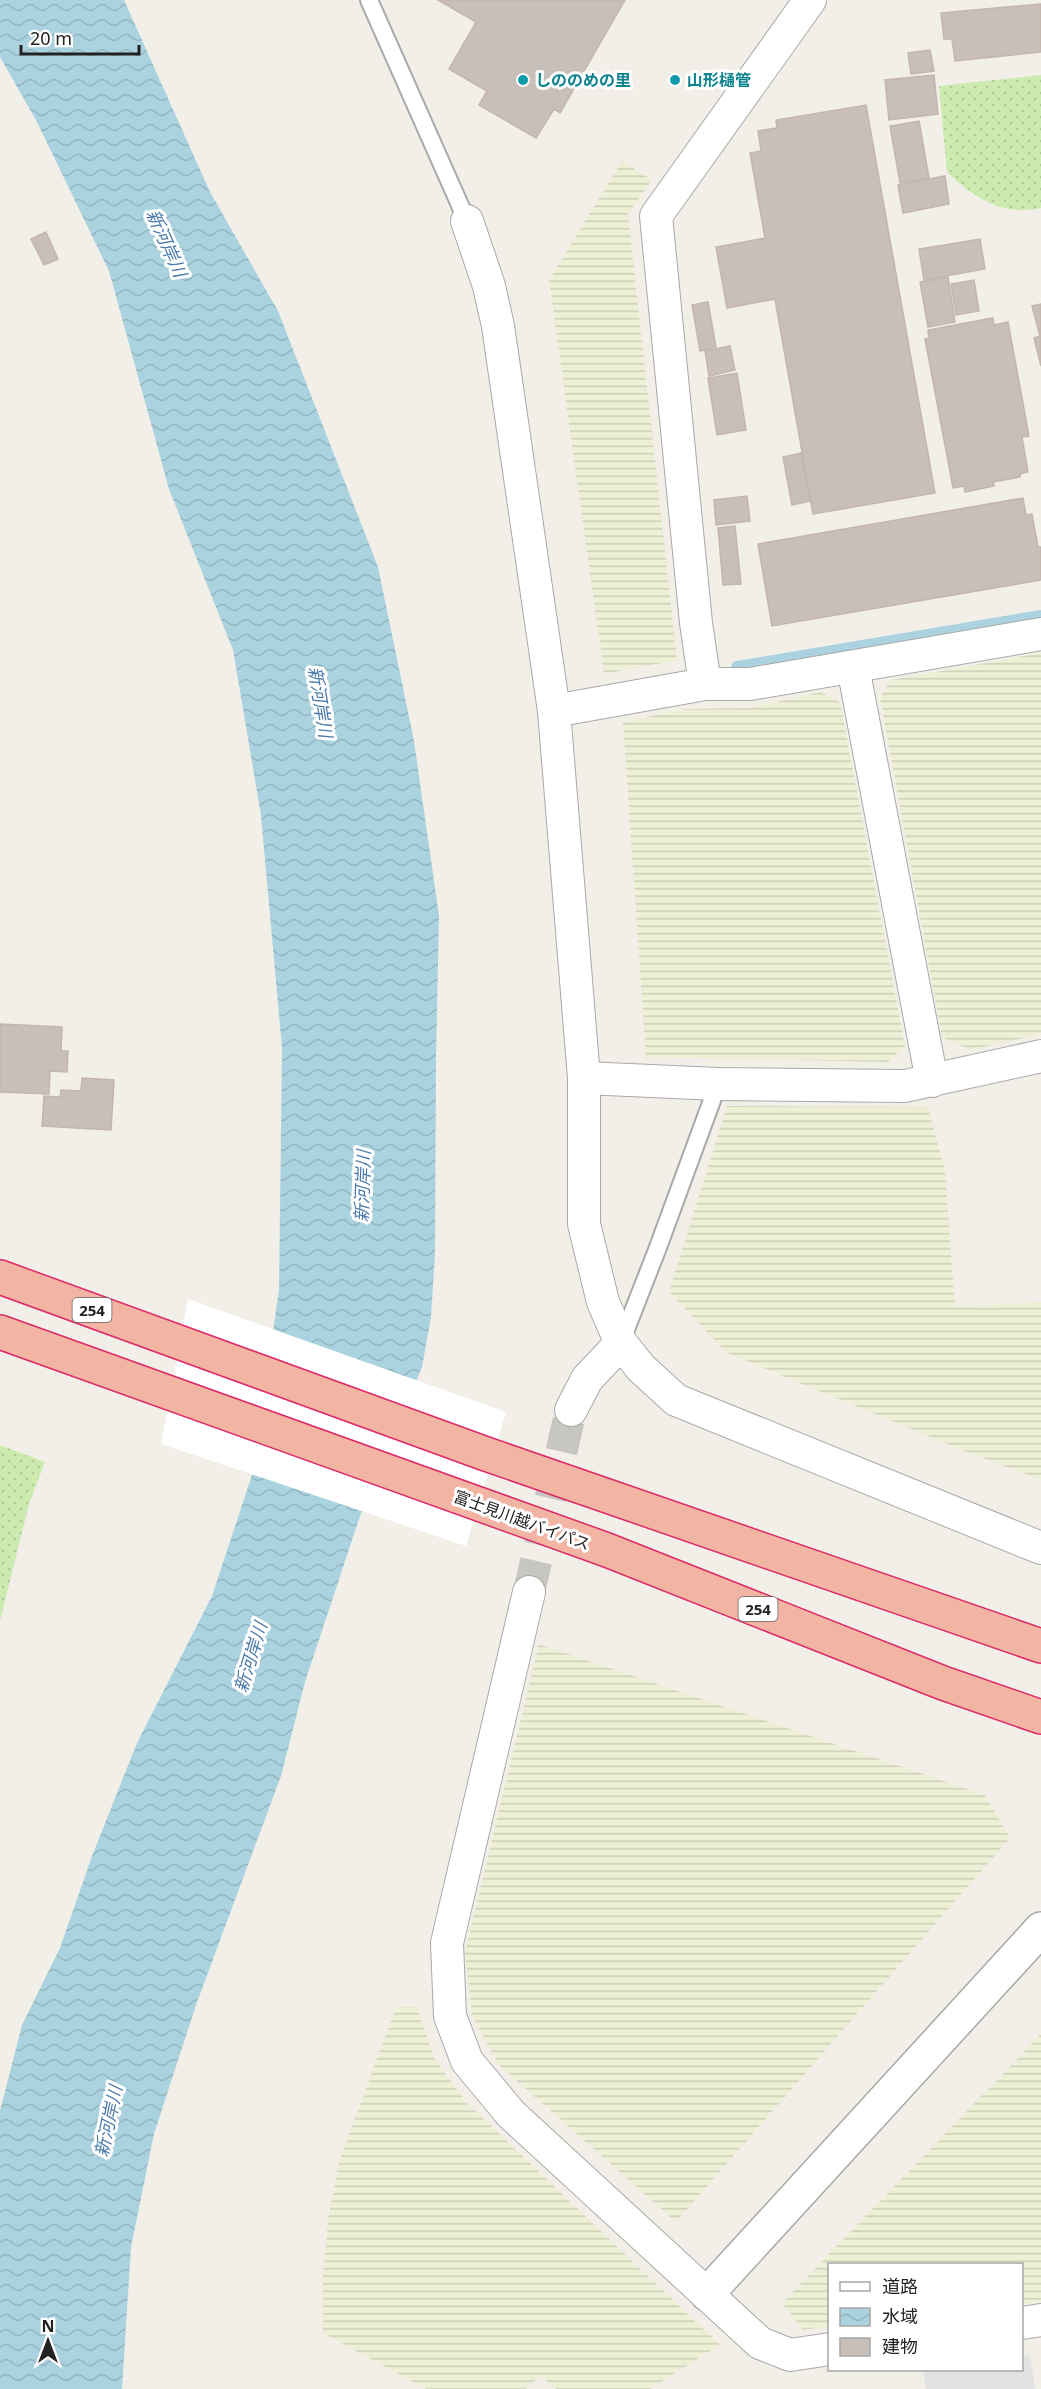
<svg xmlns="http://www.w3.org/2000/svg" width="1041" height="2389" font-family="'Noto Sans','Noto Sans JP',sans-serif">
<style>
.farmland{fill:url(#farmland-rules)}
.grass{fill:url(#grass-dots)}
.parking{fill:#e2e2e2}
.water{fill:url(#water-waves)}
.pier{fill:#fff}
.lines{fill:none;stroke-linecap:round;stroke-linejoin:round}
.stream{stroke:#aad3df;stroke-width:12}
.building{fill:#c7bfb8;stroke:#c4b6ab;stroke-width:1.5}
.minor-tunnel{stroke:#c8c6c1;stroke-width:32;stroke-dasharray:32 16;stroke-linecap:butt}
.service-casing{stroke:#a9a9a9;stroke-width:20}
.minor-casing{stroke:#a9a9a9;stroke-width:34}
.tertiary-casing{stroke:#a9a9a9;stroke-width:36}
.trunk-casing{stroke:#dc2a67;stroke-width:36}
.service{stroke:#fff;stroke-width:16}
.minor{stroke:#fff;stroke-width:32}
.tertiary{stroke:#fff;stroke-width:33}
.trunk{stroke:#f2b4a3;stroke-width:33}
.culture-dot{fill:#0f9aa8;stroke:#fff;stroke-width:2}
.labels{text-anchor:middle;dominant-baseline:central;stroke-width:6;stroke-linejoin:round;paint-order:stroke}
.shield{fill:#fff;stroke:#646464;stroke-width:1.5}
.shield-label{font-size:15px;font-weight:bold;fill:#222}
.culture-label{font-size:16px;font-weight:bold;fill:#0d838f;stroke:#fff;text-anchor:start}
.street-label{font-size:16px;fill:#222;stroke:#fff}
.water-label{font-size:18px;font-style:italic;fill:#4a7aab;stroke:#fff}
</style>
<defs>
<pattern id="farmland-rules" width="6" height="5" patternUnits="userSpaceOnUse" patternTransform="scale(1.5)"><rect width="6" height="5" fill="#eef0d5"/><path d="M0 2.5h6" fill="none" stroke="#ccceb7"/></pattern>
<pattern id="grass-dots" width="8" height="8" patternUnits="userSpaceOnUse" patternTransform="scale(1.5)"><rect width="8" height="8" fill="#cdebb0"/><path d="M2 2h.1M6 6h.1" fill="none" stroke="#b0c997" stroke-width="1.8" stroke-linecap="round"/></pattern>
<pattern id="water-waves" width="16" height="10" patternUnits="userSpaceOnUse" patternTransform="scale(1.5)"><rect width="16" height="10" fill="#aad3df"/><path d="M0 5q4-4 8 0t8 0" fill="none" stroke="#92b5bf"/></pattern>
</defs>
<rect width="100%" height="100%" fill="#f2efe9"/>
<path class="farmland" d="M622 161 652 180 628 214 677 660 604 674 549 280Z
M1041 653V1034L970 1050 942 1037 880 697 891 680Z
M821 692 840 702 905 1046 888 1062 646 1057 623 722 685 709 750 708Z
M727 1106 928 1107 945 1170 955 1307 1041 1302V1480L962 1450 727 1353 669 1292Z
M539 1644 985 1795 1010 1838 676 2222 498 2064 472 2015 465 1952Z
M396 2007H417L434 2058 466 2102 720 2345 650 2389H556L540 2376 526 2389H426L323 2333V2274L329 2214 339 2162Z
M1041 2034V2302L1022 2304V2264H830L829 2326 803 2330 782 2303Z"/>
<path class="grass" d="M1041 75V208C1003 217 973 197 947 172L939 86Z
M0 1445 45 1462 29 1504 0 1621Z"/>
<path class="parking" d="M1030 2355 1035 2389H926L923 2370H1022V2356Z"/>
<path class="water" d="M0 0H124L210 192 278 311 378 567 414 741 439 916 436 1058 435 1254 431 1317 422 1367 360 1516 305 1682 281 1776 196 2005 154 2134 131 2247 122 2389H0V2111L22 2025 60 1948 92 1856 137 1743 212 1596 252 1475 279 1290 282 1048 261 815 233 650 169 489 109 271 37 122 0 57Z"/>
<path class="pier" d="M188 1299 506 1412 466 1546 161 1444Z"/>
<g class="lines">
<path class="stream" d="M737 667 1041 616"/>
</g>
<path class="building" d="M438 0H625L560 113 554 109 536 138 479 105 487 91 449 69 476 22Z
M1041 4V52L955 61 952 39H944L941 13Z
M930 50 934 71 911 74 908 53Z
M934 75 938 114 889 120 885 80Z
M866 105 935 493 813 514 775 299 727 308 716 247 765 238 750 153 761 151 758 131 777 128 776 120Z
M919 121 929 178 900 183 890 126Z
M945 176 949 204 903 213 898 185Z
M46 232 58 259 44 265 31 239Z
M980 239 985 269 924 280 919 249Z
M948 277 955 322 928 327 920 282Z
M974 280 979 311 956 315 951 284Z
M708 302 716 347 700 351 692 305Z
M1041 304V366L1034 338 1040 336 1032 306Z
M993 318 994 325 1008 322 1029 436 1022 437 1028 472 1020 474V477L993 482 994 486 965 492 964 486 953 488 925 339 929 338 928 330Z
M730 346 735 370 709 376 705 351Z
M737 373 746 430 717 435 708 378Z
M801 453 810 501 792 505 783 457Z
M747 496 750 521 716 525 714 500Z
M1023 498 1026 515 1032 514 1038 547H1041V580L772 626 758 544Z
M735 526 741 584 723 585 718 528Z
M0 1024 62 1027 61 1051H68L67 1072 50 1071 49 1094 0 1092Z
M82 1078 114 1080 111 1130 42 1126 44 1096 60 1097 61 1090 81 1091Z"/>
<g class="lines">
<path class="minor-tunnel" d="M529 1592 571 1410"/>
<g class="service-casing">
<path id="service" d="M369 0 467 221
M621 1342 657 1250 718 1084"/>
</g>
<g class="minor-casing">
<path id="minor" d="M467 221 489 286 498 326 554 711 584 1078V1224L603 1302 621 1343 641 1368 676 1400 1041 1548
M853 667 932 1081
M705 684 696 623 656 216 810 0
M554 711 705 684H750L1041 634
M584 1078 718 1084 905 1086 1041 1056
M571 1410 587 1379 621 1343
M529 1592 447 1943 450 2016 467 2061 511 2114 760 2343 790 2355 830 2349
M1022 2323 1041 2320"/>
</g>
<g class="tertiary-casing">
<path id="tertiary" d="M707 2294 1041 1929"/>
</g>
<g class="trunk-casing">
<path id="trunk" d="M0 1277 486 1454 1041 1646
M0 1332 607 1550 943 1683 1041 1717"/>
</g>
<use href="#service" class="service"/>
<use href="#minor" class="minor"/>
<use href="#tertiary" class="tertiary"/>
<use href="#trunk" class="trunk"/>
</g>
<g class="culture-dot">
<circle cx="523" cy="80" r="6"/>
<circle cx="675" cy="80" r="6"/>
</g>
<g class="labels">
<g class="shield">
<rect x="72.5" y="1298" width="39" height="24" rx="4.5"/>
<rect x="738.5" y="1597" width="39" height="24" rx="4.5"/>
</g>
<g class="shield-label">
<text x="92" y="1310">254</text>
<text x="758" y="1609">254</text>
</g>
<g class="culture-label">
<text x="535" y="80">しののめの里</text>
<text x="687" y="80">山形樋管</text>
</g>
<g class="street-label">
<text transform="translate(522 1520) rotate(20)">富士見川越バイパス</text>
</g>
<g class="water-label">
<text transform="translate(167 243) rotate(66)">新河岸川</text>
<text transform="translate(321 702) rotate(81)">新河岸川</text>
<text transform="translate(362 1186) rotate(-88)">新河岸川</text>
<text transform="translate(250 1657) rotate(-73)">新河岸川</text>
<text transform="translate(108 2121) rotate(-78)">新河岸川</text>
</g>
</g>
<rect x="828" y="2263" width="195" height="108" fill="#ffffff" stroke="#a7a7a7" stroke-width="1.5"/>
<rect x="840" y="2282" width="30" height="9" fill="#ffffff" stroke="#a7a7a7" stroke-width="1.5"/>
<text x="882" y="2293" font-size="18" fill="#222222">道路</text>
<rect x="840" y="2308" width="30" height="18" fill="url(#water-waves)" stroke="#a7a7a7" stroke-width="1.5"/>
<text x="882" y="2323" font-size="18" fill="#222222">水域</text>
<rect x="840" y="2338" width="30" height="18" fill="#c7bfb8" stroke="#a7a7a7" stroke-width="1.5"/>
<text x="882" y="2353" font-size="18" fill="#222222">建物</text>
<g transform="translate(48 2341)" stroke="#ffffff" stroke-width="4.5" paint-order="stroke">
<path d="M0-4.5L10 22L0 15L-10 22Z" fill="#222222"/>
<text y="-9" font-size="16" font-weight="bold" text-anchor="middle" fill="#222222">N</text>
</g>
<path d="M21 45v9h118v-9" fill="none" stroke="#222222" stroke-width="3"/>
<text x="30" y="45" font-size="18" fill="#222222" stroke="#ffffff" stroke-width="4.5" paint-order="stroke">20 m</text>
</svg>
